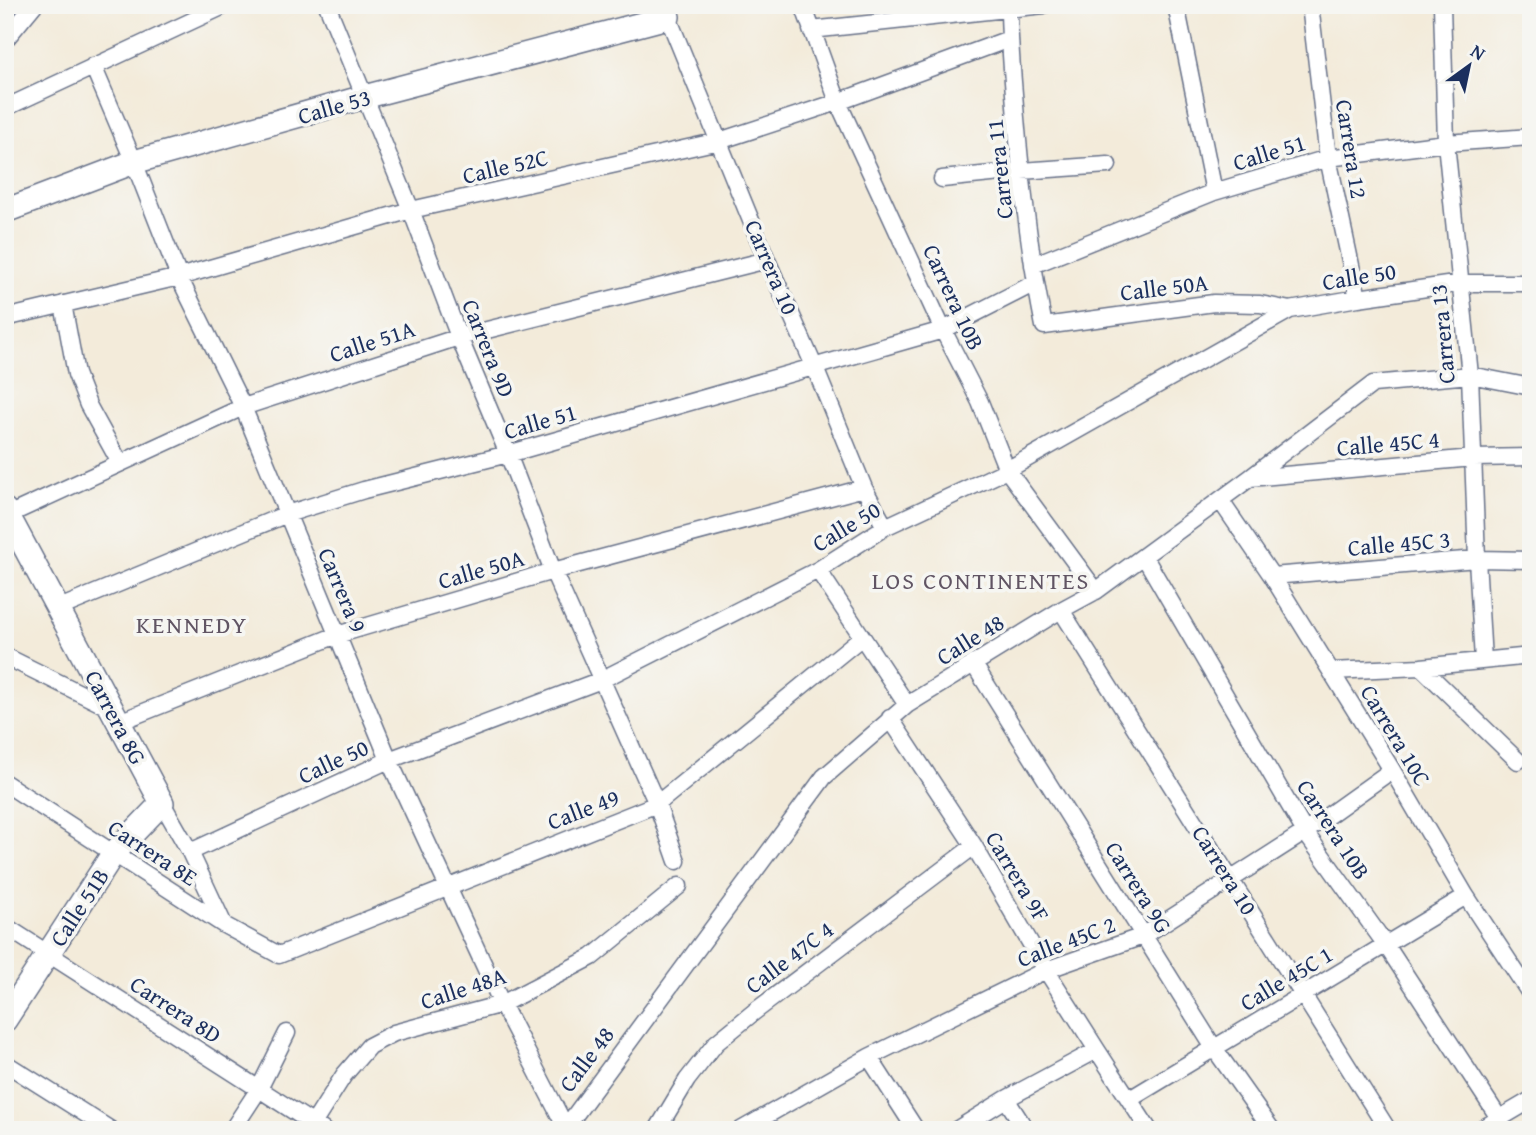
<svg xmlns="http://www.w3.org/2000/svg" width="1536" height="1135" font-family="'Gentium Book Plus',serif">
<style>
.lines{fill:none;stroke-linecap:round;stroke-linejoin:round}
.street-casing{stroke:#677189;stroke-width:19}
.secondary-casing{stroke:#677189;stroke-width:26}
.street{stroke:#fff;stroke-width:16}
.secondary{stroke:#fff;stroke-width:23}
.labels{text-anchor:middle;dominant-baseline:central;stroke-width:7;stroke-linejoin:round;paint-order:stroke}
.street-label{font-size:23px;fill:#1b2f5e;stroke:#f6f6f2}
.neighbourhood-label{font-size:24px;letter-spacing:2px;fill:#615564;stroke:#f6f6f2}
</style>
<rect width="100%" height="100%" fill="#f6f6f2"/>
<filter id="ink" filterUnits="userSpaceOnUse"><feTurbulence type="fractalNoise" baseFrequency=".0143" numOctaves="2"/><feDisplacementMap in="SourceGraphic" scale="14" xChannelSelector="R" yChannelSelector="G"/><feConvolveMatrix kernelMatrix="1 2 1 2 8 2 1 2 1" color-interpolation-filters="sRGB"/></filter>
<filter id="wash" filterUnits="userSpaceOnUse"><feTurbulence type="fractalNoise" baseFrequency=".00686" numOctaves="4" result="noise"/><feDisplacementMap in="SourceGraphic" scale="28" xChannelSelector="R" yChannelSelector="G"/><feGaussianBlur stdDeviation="1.57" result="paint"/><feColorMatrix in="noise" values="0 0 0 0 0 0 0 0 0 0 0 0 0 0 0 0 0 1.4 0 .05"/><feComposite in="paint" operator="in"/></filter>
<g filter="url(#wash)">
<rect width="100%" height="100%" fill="#f3ebda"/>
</g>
<g filter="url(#ink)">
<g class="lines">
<g class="street-casing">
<path id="street" d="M327 5 411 210 459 337 508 454 553 571 657 804 677 861
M803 5 838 102 943 330 980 402 1007 470 1096 591
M1009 5C1009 43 1013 80 1016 118 1022 188 1030 257 1044 326L1214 303 1260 304 1290 310
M1176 5 1214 192
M1310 5 1328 158 1358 298
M1442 5 1446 143 1470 375 1477 559 1483 660
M668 17 767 260 815 368 864 488 885 527
M811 30 1044 5
M5 40 34 5
M93 66 134 162 179 277 243 407 389 760 502 1004 565 1126
M5 108 226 5
M942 179 1021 171 1108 165
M1033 265 1214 192 1328 158 1446 143 1531 137
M63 304 76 374 88 405 120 463
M5 318 179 277 411 210 719 141 838 102 1009 39
M1250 478 1473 458 1531 457
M1220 500 1272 576 1392 770 1466 896 1531 995
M8 515 243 407 459 337 767 260
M1144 556 1305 832 1386 945 1499 1118
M818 570 907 705
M1272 576 1477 559 1531 560
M57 609 287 514 364 490 508 454 943 330 1035 283
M1061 610 1388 1130
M5 656 110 708
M973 663 1214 1048 1272 1130
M1421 667 1518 761
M1331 671 1421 667 1531 656
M890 718 974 846 1046 970 1097 1050 1149 1130
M119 722 337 635 553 571 864 488
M5 783 224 925 279 955 657 804 862 637
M162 803 190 852 224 925
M190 852 389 760 601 680 818 570 885 527 1007 470 1290 310 1358 298 1461 283H1531
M5 926 323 1130
M869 1057 916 1130
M5 1063 111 1130
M1006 1099 1026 1130
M1130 1099 1466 896
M313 1124 344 1075 369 1046 394 1033 502 1004 592 957 679 886
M232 1130 259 1089 287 1033
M564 1130 824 777 907 705 1061 610 1096 591 1250 478 1373 384 1470 375 1531 387
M657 1130 687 1080 716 1043 754 1012 974 846
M741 1130 869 1057 1046 970 1143 936 1305 832 1392 770
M956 1130 1006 1099 1097 1050
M1480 1130 1531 1100"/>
</g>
<g class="secondary-casing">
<path id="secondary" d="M5 211 134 162 364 97 668 17 664 5
M5 510 162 803 113 854 5 1020"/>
</g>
<use href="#street" class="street"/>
<use href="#secondary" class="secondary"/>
</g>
</g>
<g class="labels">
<g class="street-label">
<text transform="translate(334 106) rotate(-16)">Calle 53</text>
<text transform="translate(1352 149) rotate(81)">Carrera 12</text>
<text transform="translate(1269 152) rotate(-17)">Calle 51</text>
<text transform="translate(505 166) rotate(-13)">Calle 52C</text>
<text transform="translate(999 169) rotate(-96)">Carrera 11</text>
<text transform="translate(772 267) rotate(67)">Carrera 10</text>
<text transform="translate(1359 276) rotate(-9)">Calle 50</text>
<text transform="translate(1164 287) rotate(-7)">Calle 50A</text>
<text transform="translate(954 297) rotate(65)">Carrera 10B</text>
<text transform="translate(1442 334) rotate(-95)">Carrera 13</text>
<text transform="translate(372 341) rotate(-18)">Calle 51A</text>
<text transform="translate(489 348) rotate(68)">Carrera 9D</text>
<text transform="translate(540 421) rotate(-16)">Calle 51</text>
<text transform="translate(1388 443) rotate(-5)">Calle 45C 4</text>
<text transform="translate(846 526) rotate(-31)">Calle 50</text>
<text transform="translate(1399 543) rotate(-5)">Calle 45C 3</text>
<text transform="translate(481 569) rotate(-16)">Calle 50A</text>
<text transform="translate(343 590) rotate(67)">Carrera 9</text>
<text transform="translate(970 639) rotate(-32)">Calle 48</text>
<text transform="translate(116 717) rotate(62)">Carrera 8G</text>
<text transform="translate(1396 735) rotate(59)">Carrera 10C</text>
<text transform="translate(333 761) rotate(-25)">Calle 50</text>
<text transform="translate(583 809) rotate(-21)">Calle 49</text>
<text transform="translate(1334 829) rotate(57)">Carrera 10B</text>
<text transform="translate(153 852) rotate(33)">Carrera 8E</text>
<text transform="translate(1225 870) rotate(58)">Carrera 10</text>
<text transform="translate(1018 876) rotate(59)">Carrera 9F</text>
<text transform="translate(1139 887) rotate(58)">Carrera 9G</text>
<text transform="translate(79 907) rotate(-57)">Calle 51B</text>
<text transform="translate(1066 941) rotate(-21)">Calle 45C 2</text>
<text transform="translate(789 957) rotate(-37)">Calle 47C 4</text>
<text transform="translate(1286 978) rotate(-31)">Calle 45C 1</text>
<text transform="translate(463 988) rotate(-18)">Calle 48A</text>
<text transform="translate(176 1009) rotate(33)">Carrera 8D</text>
<text transform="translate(586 1059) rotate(-53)">Calle 48</text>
</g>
<g class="neighbourhood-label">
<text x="981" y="580">LOS CONTINENTES</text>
<text x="192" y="624">KENNEDY</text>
</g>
</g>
<rect width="1536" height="1135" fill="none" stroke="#f6f6f2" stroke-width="28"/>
<g transform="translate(1469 66) rotate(33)" stroke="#f6f6f2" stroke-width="5" paint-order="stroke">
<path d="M0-5L12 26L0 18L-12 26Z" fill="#1b2f5e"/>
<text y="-10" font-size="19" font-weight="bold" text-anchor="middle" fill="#1b2f5e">N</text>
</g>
</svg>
